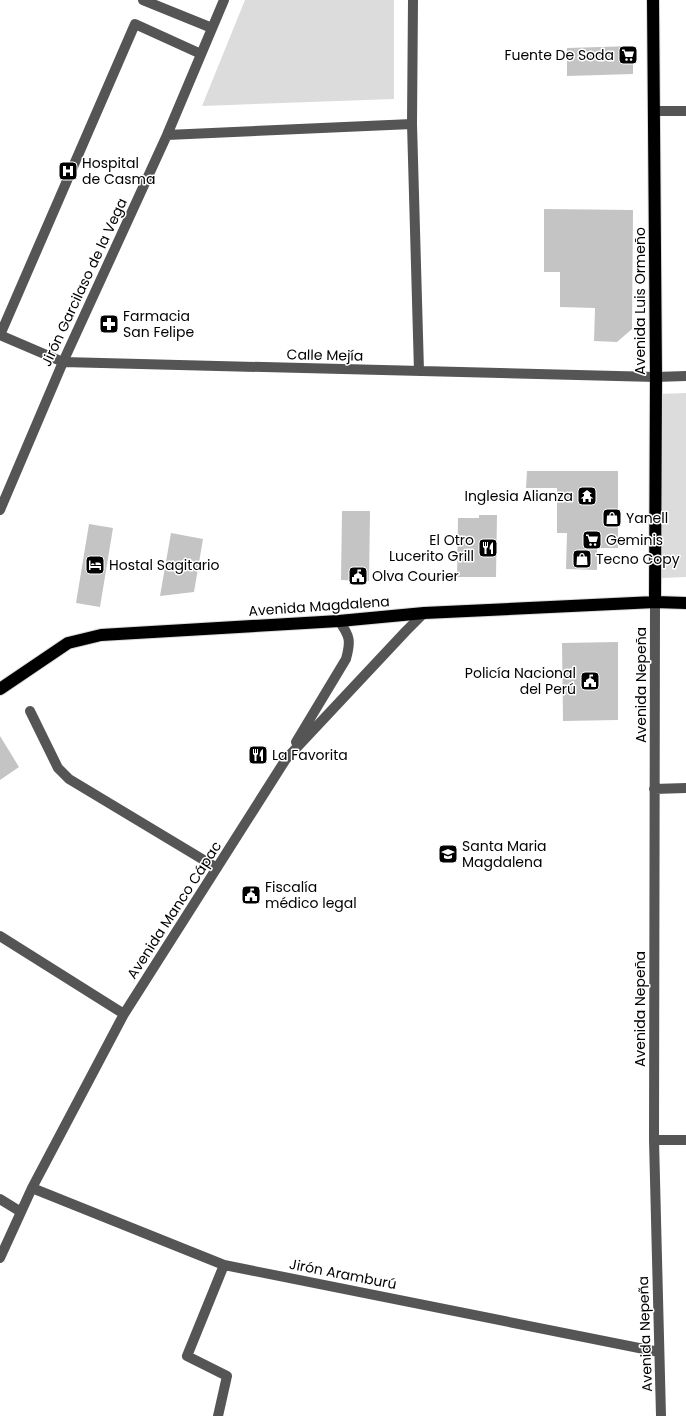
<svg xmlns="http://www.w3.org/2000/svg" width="686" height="1416" font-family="Poppins,sans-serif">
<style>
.green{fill:#dcdcdc}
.building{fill:#c4c4c4}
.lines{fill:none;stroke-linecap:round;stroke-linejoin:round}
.highway-casing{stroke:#dbdbdb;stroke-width:14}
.minor{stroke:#555;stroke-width:10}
.highway{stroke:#000;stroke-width:12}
.labels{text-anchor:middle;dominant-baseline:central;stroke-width:3;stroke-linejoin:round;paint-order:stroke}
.poi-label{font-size:14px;fill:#000;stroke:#fff;text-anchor:start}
.street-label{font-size:14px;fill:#000;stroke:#fff}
</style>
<rect width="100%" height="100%" fill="#fff"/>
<path class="green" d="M245 0H394V99L202 106Z
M686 393V577L661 578 659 394Z"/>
<path class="building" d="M633 46V74L567 76V48Z
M544 209 633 210 632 329 617 342 594 341 595 308 560 307V272H544Z
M527 471H618V548H597V570L566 569 567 533H557V488H526Z
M342 511H370L369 581 341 580Z
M479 515H497L496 577H457L458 518H479Z
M89 524 113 528 100 607 76 603Z
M171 533 203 539 194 592 160 596Z
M618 642V720L563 721 562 643Z
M0 736 19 767 0 780Z"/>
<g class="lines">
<g class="highway-casing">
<path id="highway" d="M653 0 656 377 655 602
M0 689 68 643 101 635 339 621 424 613 655 602 686 603"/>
</g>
<path class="minor" d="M143 0 212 28
M654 111H686
M412 124 419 371
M167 135 412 124 413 0
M0 335 63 362 656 377 686 376
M0 335 135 24 201 54
M0 510 63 362 167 135 224 0
M655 602 654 1140 661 1416
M30 711 58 768 69 779 217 868
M296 742 346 659C351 641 350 636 339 621
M654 789 686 788
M0 936 124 1014
M654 1140H686
M32 1188 224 1265 659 1352
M0 1199 21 1212
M0 1258 32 1188 124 1014 286 759 406 631 424 613
M218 1416 227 1376 187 1356 224 1265"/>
<use href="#highway" class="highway"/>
</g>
<defs>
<g id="supermarket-square" transform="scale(1)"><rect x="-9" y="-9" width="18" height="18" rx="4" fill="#000" stroke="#fff"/><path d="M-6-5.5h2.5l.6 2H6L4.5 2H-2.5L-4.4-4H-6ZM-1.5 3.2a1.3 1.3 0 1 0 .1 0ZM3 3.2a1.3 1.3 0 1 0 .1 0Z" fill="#fff"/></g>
<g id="hospital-square" transform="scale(1)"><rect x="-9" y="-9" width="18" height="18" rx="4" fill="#000" stroke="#fff"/><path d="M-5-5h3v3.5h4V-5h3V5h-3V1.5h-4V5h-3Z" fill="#fff"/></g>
<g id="pharmacy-square" transform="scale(1)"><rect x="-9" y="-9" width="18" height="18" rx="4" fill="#000" stroke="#fff"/><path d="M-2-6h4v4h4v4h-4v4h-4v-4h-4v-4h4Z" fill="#fff"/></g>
<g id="temple-square" transform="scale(1)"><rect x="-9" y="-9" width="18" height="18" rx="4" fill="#000" stroke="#fff"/><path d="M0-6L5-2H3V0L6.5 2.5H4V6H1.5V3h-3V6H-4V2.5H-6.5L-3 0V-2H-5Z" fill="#fff"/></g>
<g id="shop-square" transform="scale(1)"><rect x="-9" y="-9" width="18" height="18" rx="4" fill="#000" stroke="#fff"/><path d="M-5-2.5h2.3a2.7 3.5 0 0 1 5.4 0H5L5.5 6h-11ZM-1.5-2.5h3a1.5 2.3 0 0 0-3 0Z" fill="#fff"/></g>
<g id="restaurant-square" transform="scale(1)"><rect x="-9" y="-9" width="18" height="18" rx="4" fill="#000" stroke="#fff"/><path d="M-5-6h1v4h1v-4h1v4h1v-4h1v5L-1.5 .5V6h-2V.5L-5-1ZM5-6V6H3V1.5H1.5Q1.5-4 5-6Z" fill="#fff"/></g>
<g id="hotel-square" transform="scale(1)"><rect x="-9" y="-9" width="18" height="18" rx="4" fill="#000" stroke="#fff"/><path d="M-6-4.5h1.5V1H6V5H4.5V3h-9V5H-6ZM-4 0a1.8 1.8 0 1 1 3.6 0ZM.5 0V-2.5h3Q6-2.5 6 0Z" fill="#fff"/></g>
<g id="civic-square" transform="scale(1)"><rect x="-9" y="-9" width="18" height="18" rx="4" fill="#000" stroke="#fff"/><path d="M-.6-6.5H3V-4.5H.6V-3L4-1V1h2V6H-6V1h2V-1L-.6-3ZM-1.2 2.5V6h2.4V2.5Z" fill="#fff"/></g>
<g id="school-square" transform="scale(1)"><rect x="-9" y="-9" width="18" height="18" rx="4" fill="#000" stroke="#fff"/><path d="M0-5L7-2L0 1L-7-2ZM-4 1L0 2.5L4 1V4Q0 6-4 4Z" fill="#fff"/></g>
</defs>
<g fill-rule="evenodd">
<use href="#supermarket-square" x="628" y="55"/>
<use href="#hospital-square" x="68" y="171"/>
<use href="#pharmacy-square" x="109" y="324"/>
<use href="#temple-square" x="587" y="496"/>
<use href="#shop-square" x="612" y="518"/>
<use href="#supermarket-square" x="592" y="540"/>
<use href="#restaurant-square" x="488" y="548"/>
<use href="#shop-square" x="582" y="559"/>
<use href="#hotel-square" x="95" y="565"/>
<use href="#civic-square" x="358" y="576"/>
<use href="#civic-square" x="590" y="681"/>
<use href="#restaurant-square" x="258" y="755"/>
<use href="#school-square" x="448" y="854"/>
<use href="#civic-square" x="251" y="895"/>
</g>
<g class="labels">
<g class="poi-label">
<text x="614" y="55" text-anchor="end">Fuente De Soda</text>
<text x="82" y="163">Hospital<tspan x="82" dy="16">de Casma</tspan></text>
<text x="123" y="316">Farmacia<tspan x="123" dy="16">San Felipe</tspan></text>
<text x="573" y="496" text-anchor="end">Inglesia Alianza</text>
<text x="626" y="518">Yanell</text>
<text x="474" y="540" text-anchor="end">El Otro<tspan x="474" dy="16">Lucerito Grill</tspan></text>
<text x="606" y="540">Geminis</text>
<text x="596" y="559">Tecno Copy</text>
<text x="109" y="565">Hostal Sagitario</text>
<text x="372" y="576">Olva Courier</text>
<text x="576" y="673" text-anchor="end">Policía Nacional<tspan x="576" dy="16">del Perú</tspan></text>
<text x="272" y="755">La Favorita</text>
<text x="462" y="846">Santa Maria<tspan x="462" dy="16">Magdalena</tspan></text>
<text x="265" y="887">Fiscalía<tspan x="265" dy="16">médico legal</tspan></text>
</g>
<g class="street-label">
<text transform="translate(84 282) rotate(-65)">Jirón Garcilaso de la Vega</text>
<text transform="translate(640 301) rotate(-90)">Avenida Luis Ormeño</text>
<text transform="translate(325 355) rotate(1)">Calle Mejía</text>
<text transform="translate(319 606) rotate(-4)">Avenida Magdalena</text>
<text transform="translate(641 685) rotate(-90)">Avenida Nepeña</text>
<text transform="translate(174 910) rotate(-57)">Avenida Manco Cápac</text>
<text transform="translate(640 1009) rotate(-90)">Avenida Nepeña</text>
<text transform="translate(343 1274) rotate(11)">Jirón Aramburú</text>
<text transform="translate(645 1334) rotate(-92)">Avenida Nepeña</text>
</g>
</g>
</svg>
